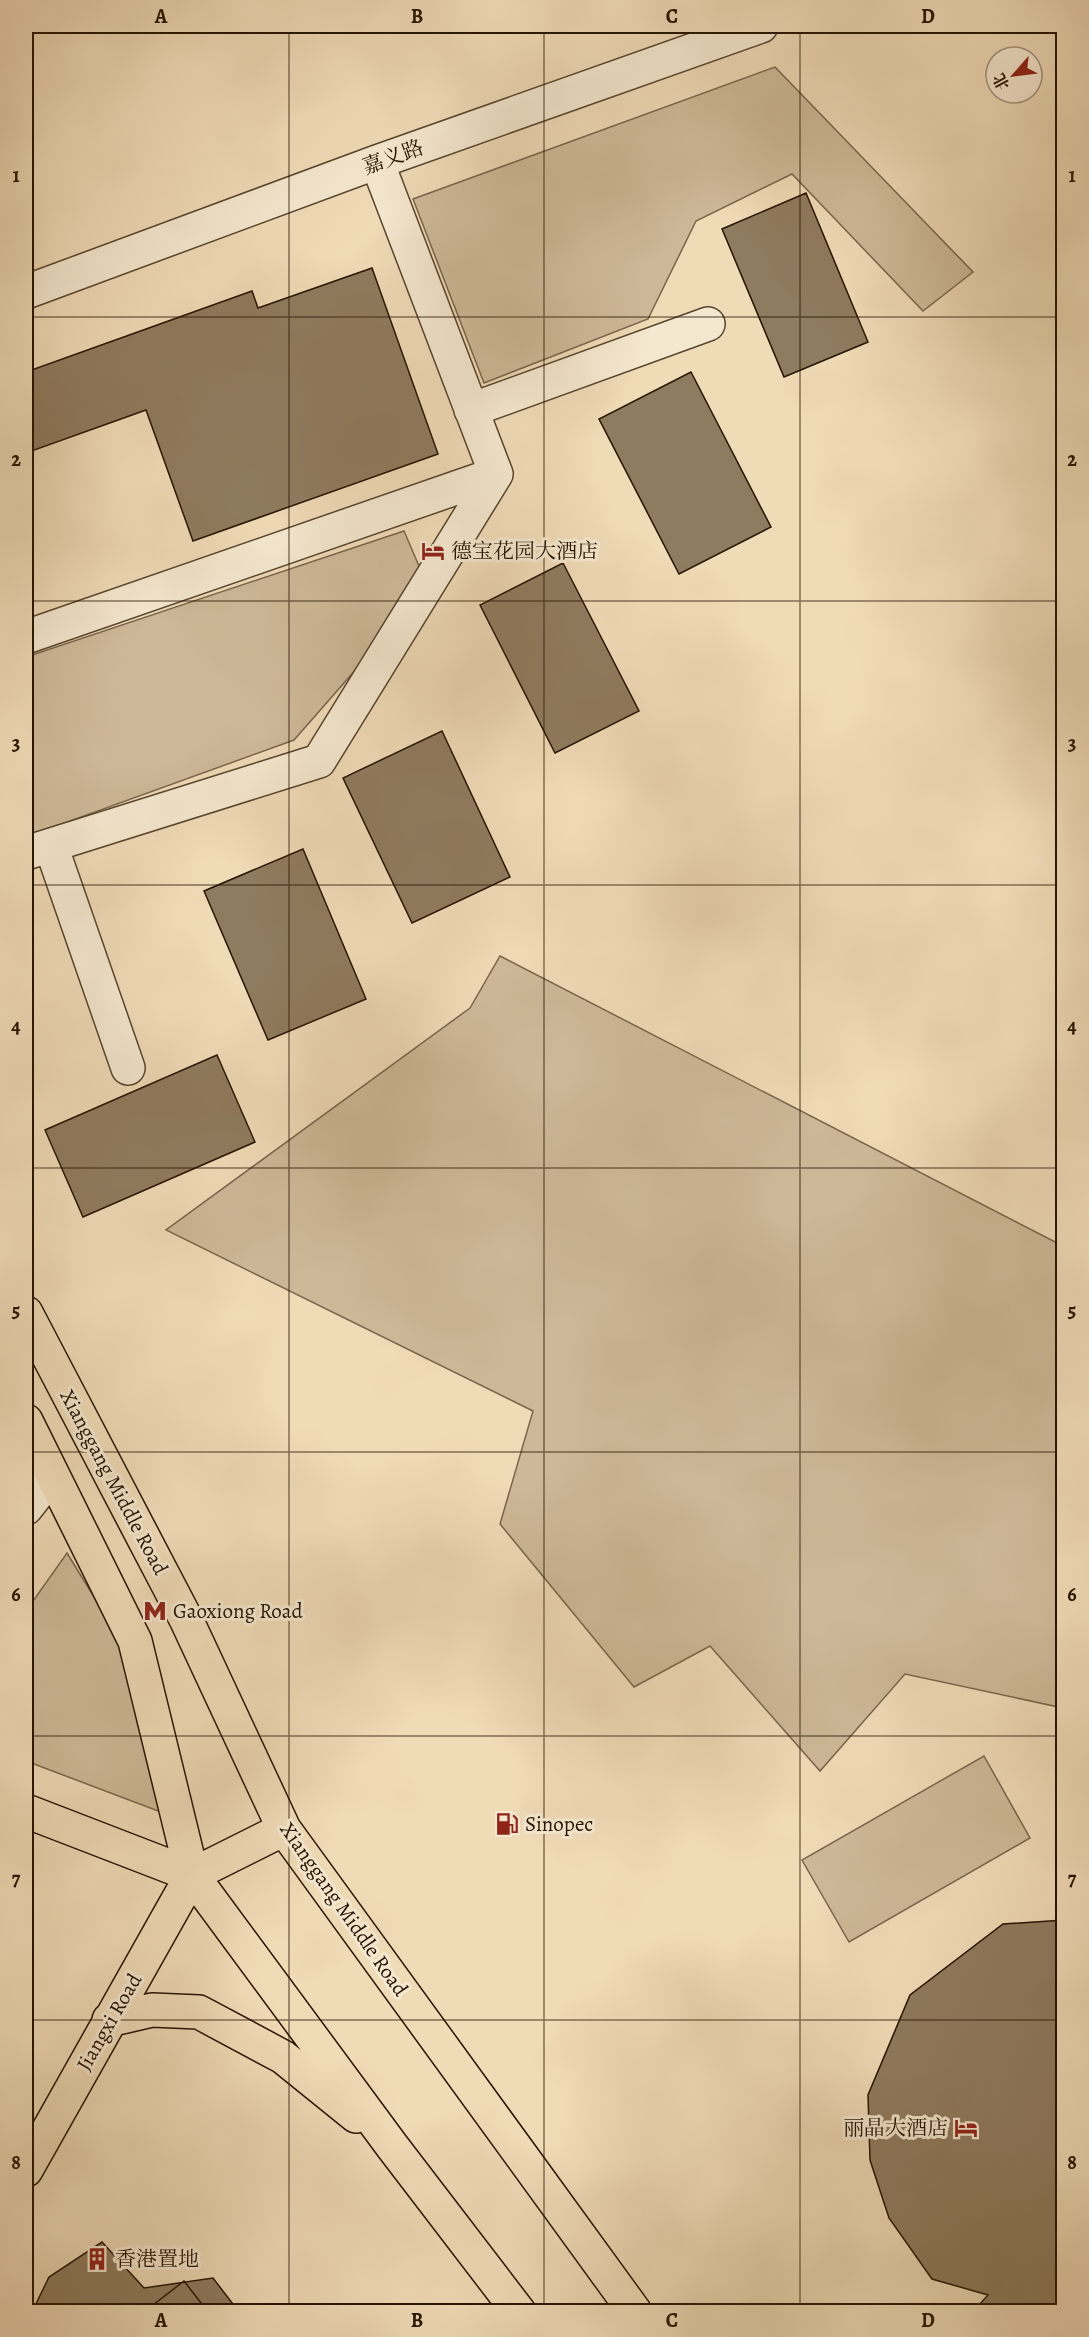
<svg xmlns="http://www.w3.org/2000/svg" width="1089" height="2337" font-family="Alegreya,'Noto Serif SC',serif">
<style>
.green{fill:#cdb998;stroke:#79664c;stroke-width:1.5}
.building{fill:#8f7b5f;stroke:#251300;stroke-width:1.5}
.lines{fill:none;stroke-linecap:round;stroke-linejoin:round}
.minor-casing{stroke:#58452e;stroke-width:36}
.major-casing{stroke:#251300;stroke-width:36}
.minor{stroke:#f5e8d0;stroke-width:33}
.major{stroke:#f0dbb7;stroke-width:33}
.grid{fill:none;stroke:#251300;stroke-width:1.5;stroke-opacity:0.55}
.labels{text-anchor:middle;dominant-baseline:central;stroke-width:6;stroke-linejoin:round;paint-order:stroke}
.street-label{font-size:21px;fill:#251300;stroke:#f5e8d0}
.poi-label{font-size:21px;fill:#251300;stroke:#f5e8d0;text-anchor:start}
.neatline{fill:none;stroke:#251300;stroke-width:2}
.grid-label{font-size:20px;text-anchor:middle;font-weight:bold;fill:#251300}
</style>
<rect width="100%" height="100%" fill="#f0dbb7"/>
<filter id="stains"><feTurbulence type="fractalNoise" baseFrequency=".00333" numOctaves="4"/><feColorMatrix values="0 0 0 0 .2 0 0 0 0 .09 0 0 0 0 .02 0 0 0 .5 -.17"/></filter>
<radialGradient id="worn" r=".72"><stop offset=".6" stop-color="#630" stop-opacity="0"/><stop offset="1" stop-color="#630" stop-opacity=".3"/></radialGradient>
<path class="green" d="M775 67 973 272 923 311 792 174 696 221 648 319 484 383 413 199Z
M404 531 428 587 294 740 26 837V657Z
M500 956 1063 1246V1708L905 1674 820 1771 710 1646 634 1687 500 1524 533 1411 166 1230 470 1008Z
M67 1553 123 1644 182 1820 26 1761V1611Z
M984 1756 1030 1838 849 1942 802 1860Z"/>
<path class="building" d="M806 193 868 342 784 377 722 229Z
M372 268 438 454 193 541 146 410 26 453V372L252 291 258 308Z
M691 372 771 527 679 574 599 419Z
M563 563 639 711 555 753 480 605Z
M442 731 510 877 412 923 343 778Z
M303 849 366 999 268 1040 204 891Z
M217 1055 255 1142 83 1217 45 1130Z
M1064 1920V2312H973L988 2295 932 2279 889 2218 870 2160 868 2095 910 1995 1003 1924Z
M102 2242 144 2288 213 2278 239 2312H32L49 2277Z
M184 2281 208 2312H144Z"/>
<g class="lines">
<g class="minor-casing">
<path id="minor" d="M26 292 377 162 761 26
M471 410 708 324
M26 637 496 474
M51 846 128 1068
M26 853 319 761 496 474 377 162
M26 1508 52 1475"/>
</g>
<g class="major-casing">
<path id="major" d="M26 1313 186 1619 284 1829 635 2312
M26 1421 135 1641 192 1875 392 2146 519 2312
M26 1811 192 1875 284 1829
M109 2020 152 2010 199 2012 283 2057 356 2116
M26 2170 192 1875"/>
</g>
<use href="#minor" class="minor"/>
<use href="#major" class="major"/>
</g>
<path class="grid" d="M289 26V2312M544 26V2312M800 26V2312M26 317H1064M26 601H1064M26 885H1064M26 1168H1064M26 1452H1064M26 1736H1064M26 2020H1064"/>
<defs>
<g id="hotel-bare" transform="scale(1.8)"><path d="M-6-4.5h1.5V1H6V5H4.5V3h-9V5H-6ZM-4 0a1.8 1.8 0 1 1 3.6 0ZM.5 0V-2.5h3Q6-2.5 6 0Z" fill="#8f2418" stroke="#f5e8d0" stroke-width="2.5" paint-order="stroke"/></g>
<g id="metro-bare" transform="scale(1.8)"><path d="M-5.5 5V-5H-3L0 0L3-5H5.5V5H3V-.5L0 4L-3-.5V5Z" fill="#8f2418" stroke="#f5e8d0" stroke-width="2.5" paint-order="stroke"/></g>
<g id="fuel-bare" transform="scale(1.8)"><path d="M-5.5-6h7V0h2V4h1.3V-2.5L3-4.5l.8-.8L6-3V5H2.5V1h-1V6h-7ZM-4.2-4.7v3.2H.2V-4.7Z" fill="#8f2418" stroke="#f5e8d0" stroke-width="2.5" paint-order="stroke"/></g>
<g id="building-bare" transform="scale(1.8)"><path d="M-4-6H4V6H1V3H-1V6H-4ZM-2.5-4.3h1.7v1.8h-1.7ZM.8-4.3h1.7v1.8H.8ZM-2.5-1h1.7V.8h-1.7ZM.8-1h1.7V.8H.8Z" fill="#8f2418" stroke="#f5e8d0" stroke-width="2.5" paint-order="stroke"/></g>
</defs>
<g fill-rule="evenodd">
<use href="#hotel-bare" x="433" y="551"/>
<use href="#metro-bare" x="155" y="1611"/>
<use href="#fuel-bare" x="507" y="1824"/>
<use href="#hotel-bare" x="966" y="2128"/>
<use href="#building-bare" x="97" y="2259"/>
</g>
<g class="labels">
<g class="street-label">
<text transform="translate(393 157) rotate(-20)">嘉义路</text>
<text transform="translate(114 1482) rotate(62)">Xianggang Middle Road</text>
<text transform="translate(344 1909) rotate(55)">Xianggang Middle Road</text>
<text transform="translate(109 2022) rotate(-60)">Jiangxi Road</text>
</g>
<g class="poi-label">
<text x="451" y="551">德宝花园大酒店</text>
<text x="173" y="1611">Gaoxiong Road</text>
<text x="525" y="1824">Sinopec</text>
<text x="948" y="2128" text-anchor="end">丽晶大酒店</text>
<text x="115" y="2259">香港置地</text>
</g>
</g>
<rect width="1089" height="2337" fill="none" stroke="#f0dbb7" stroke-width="66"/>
<g transform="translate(1014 75) rotate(242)"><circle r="28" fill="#f5e8d0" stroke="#a2937d" stroke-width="1.5"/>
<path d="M0-4.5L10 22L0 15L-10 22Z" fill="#8f2418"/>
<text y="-9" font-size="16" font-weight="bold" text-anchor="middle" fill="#251300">北</text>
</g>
<rect x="33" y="33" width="1023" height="2271" class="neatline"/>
<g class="grid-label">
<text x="161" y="23">A</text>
<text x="417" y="23">B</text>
<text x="672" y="23">C</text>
<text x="928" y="23">D</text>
<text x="16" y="182">1</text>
<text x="1072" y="182">1</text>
<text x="16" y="466">2</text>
<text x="1072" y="466">2</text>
<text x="16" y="750">3</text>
<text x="1072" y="750">3</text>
<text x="16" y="1033">4</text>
<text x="1072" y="1033">4</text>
<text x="16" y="1317">5</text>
<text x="1072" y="1317">5</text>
<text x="16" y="1601">6</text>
<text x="1072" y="1601">6</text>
<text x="16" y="1885">7</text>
<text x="1072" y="1885">7</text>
<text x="16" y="2169">8</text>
<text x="1072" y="2169">8</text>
<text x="161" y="2327">A</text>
<text x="417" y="2327">B</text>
<text x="672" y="2327">C</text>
<text x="928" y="2327">D</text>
</g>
<rect width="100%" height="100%" filter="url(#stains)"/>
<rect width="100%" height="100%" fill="url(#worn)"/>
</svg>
